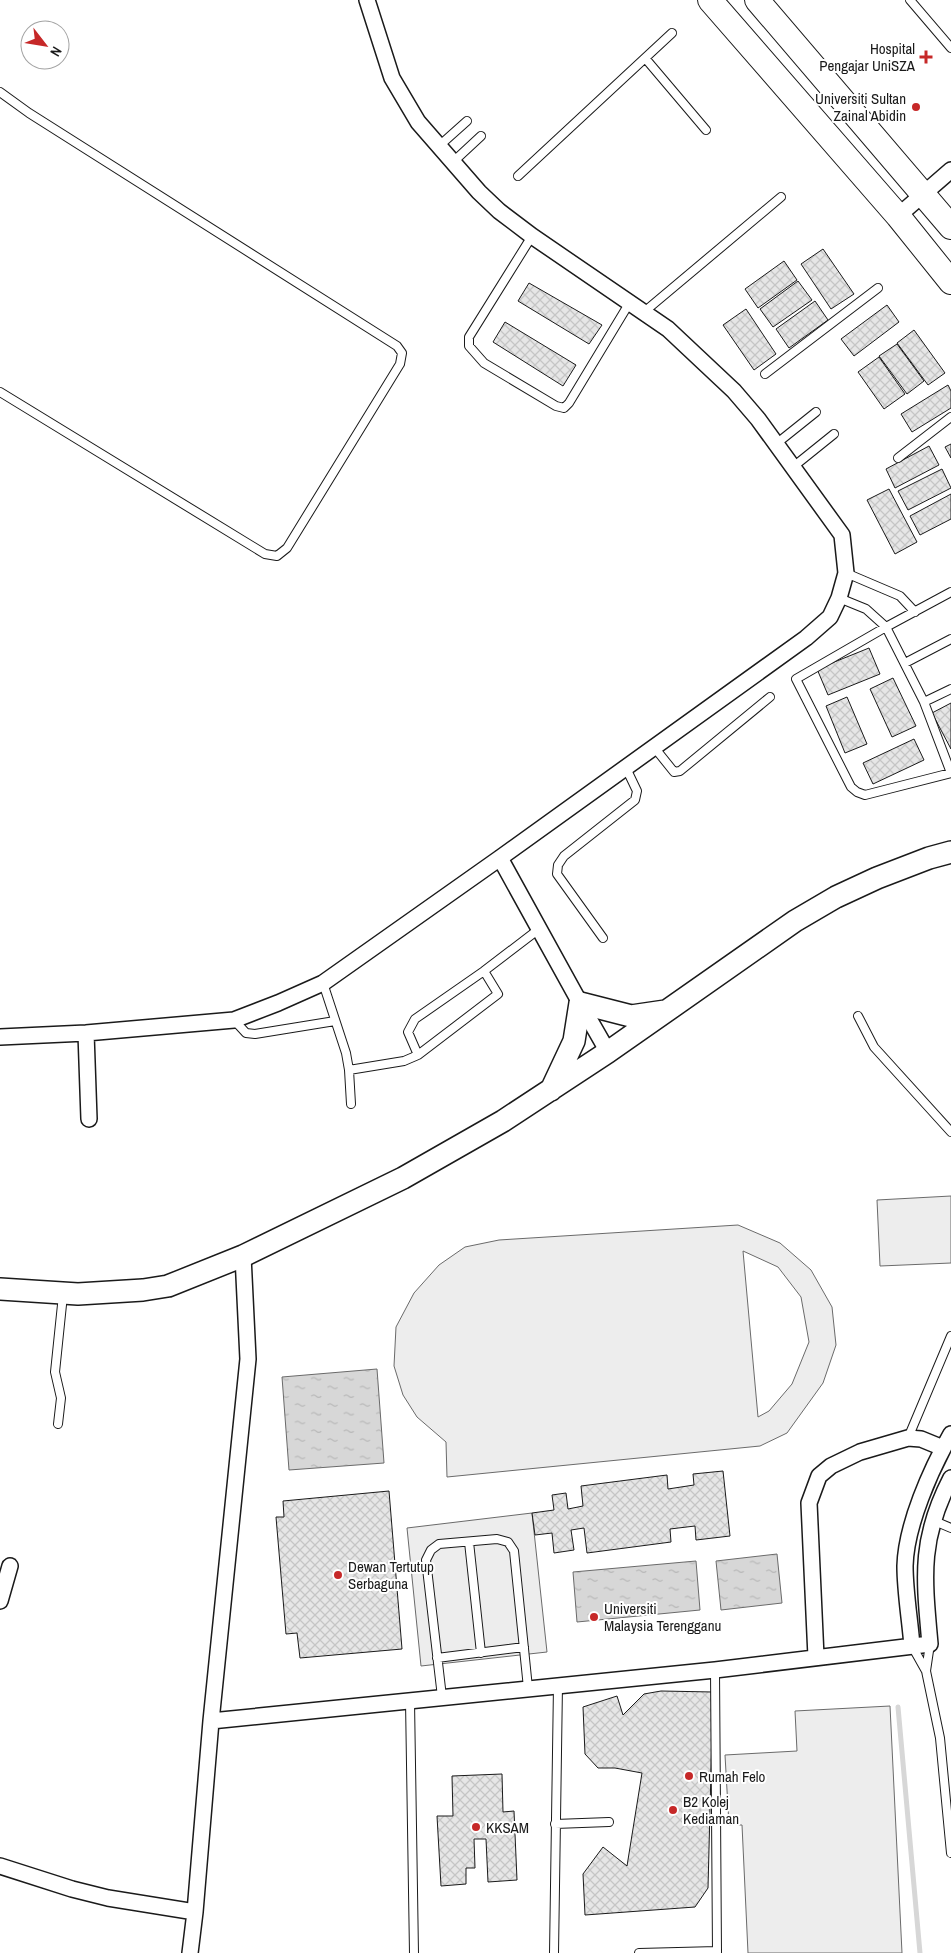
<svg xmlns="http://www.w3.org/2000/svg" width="951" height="1953" font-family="'Archivo Narrow',sans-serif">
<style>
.built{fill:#ededed;stroke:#6a6a6a;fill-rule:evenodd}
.water{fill:url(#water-ripples);stroke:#6a6a6a}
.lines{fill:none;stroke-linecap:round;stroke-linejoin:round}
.stream{stroke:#d7d7d7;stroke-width:5}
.building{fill:url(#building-cross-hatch);stroke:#1a1a1a}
.service-casing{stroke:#1a1a1a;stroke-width:10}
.minor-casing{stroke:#1a1a1a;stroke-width:18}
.secondary-casing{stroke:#1a1a1a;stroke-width:24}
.primary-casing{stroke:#1a1a1a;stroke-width:26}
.service{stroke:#fff;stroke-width:8}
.minor{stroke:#fff;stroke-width:15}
.secondary{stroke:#fff;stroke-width:21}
.primary{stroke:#fff;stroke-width:24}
.poi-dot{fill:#c62828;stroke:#fff;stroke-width:2}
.labels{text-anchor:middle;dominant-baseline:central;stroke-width:4;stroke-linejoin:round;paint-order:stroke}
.poi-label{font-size:15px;fill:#1a1a1a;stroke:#fff;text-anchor:start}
</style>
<defs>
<pattern id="water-ripples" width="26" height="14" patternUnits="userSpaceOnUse" patternTransform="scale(1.25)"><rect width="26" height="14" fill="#d7d7d7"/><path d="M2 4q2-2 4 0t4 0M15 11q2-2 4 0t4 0" fill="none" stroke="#b8b8b8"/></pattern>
<pattern id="building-cross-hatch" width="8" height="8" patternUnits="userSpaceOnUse" patternTransform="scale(1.25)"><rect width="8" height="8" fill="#e6e6e6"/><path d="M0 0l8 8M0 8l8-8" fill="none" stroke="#c5c5c5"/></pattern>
</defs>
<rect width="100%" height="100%" fill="#fff"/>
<path class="built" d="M951 1196V1263L880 1266 877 1200Z
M738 1225 780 1243 811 1270 832 1307 836 1345 823 1383 787 1433 760 1446 447 1477 446 1442 417 1417 403 1395 394 1366 396 1327 414 1293 439 1265 465 1247 499 1240ZM743 1251 778 1267 801 1297 809 1342 792 1384 769 1411 758 1417Z
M532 1513 547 1652 421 1666 407 1528Z
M890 1706 902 1953H748L742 1825H729L725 1755 797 1751 795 1711Z"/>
<path class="water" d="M377 1369 384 1463 289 1470 282 1377Z
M777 1554 782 1603 721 1610 716 1561Z
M696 1561 700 1610 577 1622 573 1572Z"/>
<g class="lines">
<path class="stream" d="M898 1707 920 1953"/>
</g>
<path class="building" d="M823 249 854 294 831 309 801 264Z
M784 261 797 280 758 308 745 289Z
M798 281 812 300 773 327 760 309Z
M529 283 602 325 589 344 518 301Z
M815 301 828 320 789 348 776 329Z
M887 305 899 322 854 356 841 339Z
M746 309 776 354 754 370 723 325Z
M505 322 576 365 563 386 493 342Z
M914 330 945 373 928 385 897 343Z
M897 344 924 381 907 394 879 356Z
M879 357 905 394 884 409 858 372Z
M948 385 951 391V408L912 432 901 414Z
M951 444V458L945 447Z
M929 446 939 465 895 488 886 469Z
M942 469 951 488 908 510 898 491Z
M889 489 917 542 895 554 867 500Z
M951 494V519L920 535 910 516Z
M869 648 880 674 828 695 817 669Z
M893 678 916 726 892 737 870 689Z
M847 697 867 744 845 753 826 706Z
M951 703V749L932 713Z
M914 739 924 760 873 784 863 763Z
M723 1471 730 1536 696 1540 695 1526 670 1529 671 1542 587 1553 584 1528 571 1530 574 1550 554 1553 552 1533 535 1535 532 1513 554 1510 552 1495 566 1493 568 1509 583 1506 581 1486 667 1475 668 1489 694 1485 693 1474Z
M389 1491 402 1649 300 1658 297 1633 286 1634 276 1517H284L283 1501Z
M661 1691 713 1692 708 1888 695 1907 585 1915 583 1874 603 1847 627 1866 642 1773 615 1768H598L585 1754 583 1707 617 1696 623 1715 644 1694Z
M502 1774 503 1812 514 1811 517 1880 488 1882 486 1839H474L475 1868H466V1884L441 1886 437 1816H453L452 1776Z"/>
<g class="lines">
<g class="service-casing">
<path id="service" d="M910 0 951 48
M645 58 706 130
M0 92 29 113 397 346 402 353 400 364 287 548 277 556 265 554 0 392
M439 146 467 121
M453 162 481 136
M518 176 672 33
M532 236 469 337V346L484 363 556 406 564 408 569 403 630 302
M644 312 781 197
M765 374 878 288
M776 444 816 412
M898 458 951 417
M793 467 834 434
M846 573 900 596 915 612
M951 592 886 627 796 679 851 787 857 792 865 795 951 773
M839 598 866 609 886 627 924 702 951 773
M905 663 951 639
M924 702 951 689
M654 747 674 772 680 771 770 697
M603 938 557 874 558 865 564 856 635 800 637 791 626 768
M323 983 346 1053 349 1070 351 1104
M858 1016 874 1047 951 1132
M234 1020 246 1033 255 1034 335 1021
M418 1055 408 1032 415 1019 484 971
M349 1070 404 1061 418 1055 498 994 484 971 539 929
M58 1424 61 1398 55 1372 63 1295
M908 1438 951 1336
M932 1520 951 1528
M469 1542 481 1653
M912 1646 926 1671 940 1738 951 1853
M437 1658 524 1647
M715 1670 717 1953
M926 1671 930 1644
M442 1697 426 1560 431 1550 439 1544 497 1539 508 1542 514 1551 528 1688
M410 1701 414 1953
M555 1824 609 1822
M554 1953 558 1685
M639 1953 717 1951"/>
</g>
<g class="minor-casing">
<path id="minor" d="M898 216 951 170
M500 858 580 1003 608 1052
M86 1033 89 1119
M0 1037 86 1033 234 1020 278 1003 323 983 500 858 806 638 830 617 839 598 846 573 842 535 758 419 734 391 668 329 532 236 499 211 479 192 418 122 392 78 367 0
M0 1601 10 1566
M912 1646C910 1620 905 1592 905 1566 906 1525 931 1469 951 1434
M816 1657 809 1503 819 1476 831 1466 860 1452 908 1438 921 1439 943 1448
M211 1721 715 1670 930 1644C924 1577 919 1540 951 1478
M0 1866 72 1889 108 1898 195 1912
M190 1953 195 1912 211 1721 248 1359 243 1256"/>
</g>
<g class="secondary-casing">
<path id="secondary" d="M551 1090 574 1041 580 1003 631 1016 665 1011
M0 1289 78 1294 143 1290 168 1286 243 1256 403 1178 503 1121 608 1052 795 921 836 897 877 878 929 858 951 852"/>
</g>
<g class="primary-casing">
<path id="primary" d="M710 0 898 216 951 282
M757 0 951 227"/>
</g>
<use href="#service" class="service"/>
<use href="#minor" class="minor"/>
<use href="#secondary" class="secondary"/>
<use href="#primary" class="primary"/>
</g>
<g class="poi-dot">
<path d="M923.5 49.5h5v5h5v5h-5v5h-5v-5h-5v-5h5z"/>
<circle cx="916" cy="107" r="5"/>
<circle cx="338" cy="1575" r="5"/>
<circle cx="594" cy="1617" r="5"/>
<circle cx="689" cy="1776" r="5"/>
<circle cx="673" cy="1810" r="5"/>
<circle cx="476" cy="1827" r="5"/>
</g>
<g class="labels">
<g class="poi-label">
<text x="915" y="48" text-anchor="end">Hospital<tspan x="915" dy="17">Pengajar UniSZA</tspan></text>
<text x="906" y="98" text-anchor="end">Universiti Sultan<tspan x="906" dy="17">Zainal Abidin</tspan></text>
<text x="348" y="1566">Dewan Tertutup<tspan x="348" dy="17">Serbaguna</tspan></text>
<text x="604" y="1608">Universiti<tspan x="604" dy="17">Malaysia Terengganu</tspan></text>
<text x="699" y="1776">Rumah Felo</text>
<text x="683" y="1801">B2 Kolej<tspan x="683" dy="17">Kediaman</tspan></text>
<text x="486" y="1827">KKSAM</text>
</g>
</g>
<g transform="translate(45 45) rotate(121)"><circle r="24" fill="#ffffff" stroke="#a3a3a3"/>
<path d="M0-4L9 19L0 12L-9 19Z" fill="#c62828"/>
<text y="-8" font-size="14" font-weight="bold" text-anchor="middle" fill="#1a1a1a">N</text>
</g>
</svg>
